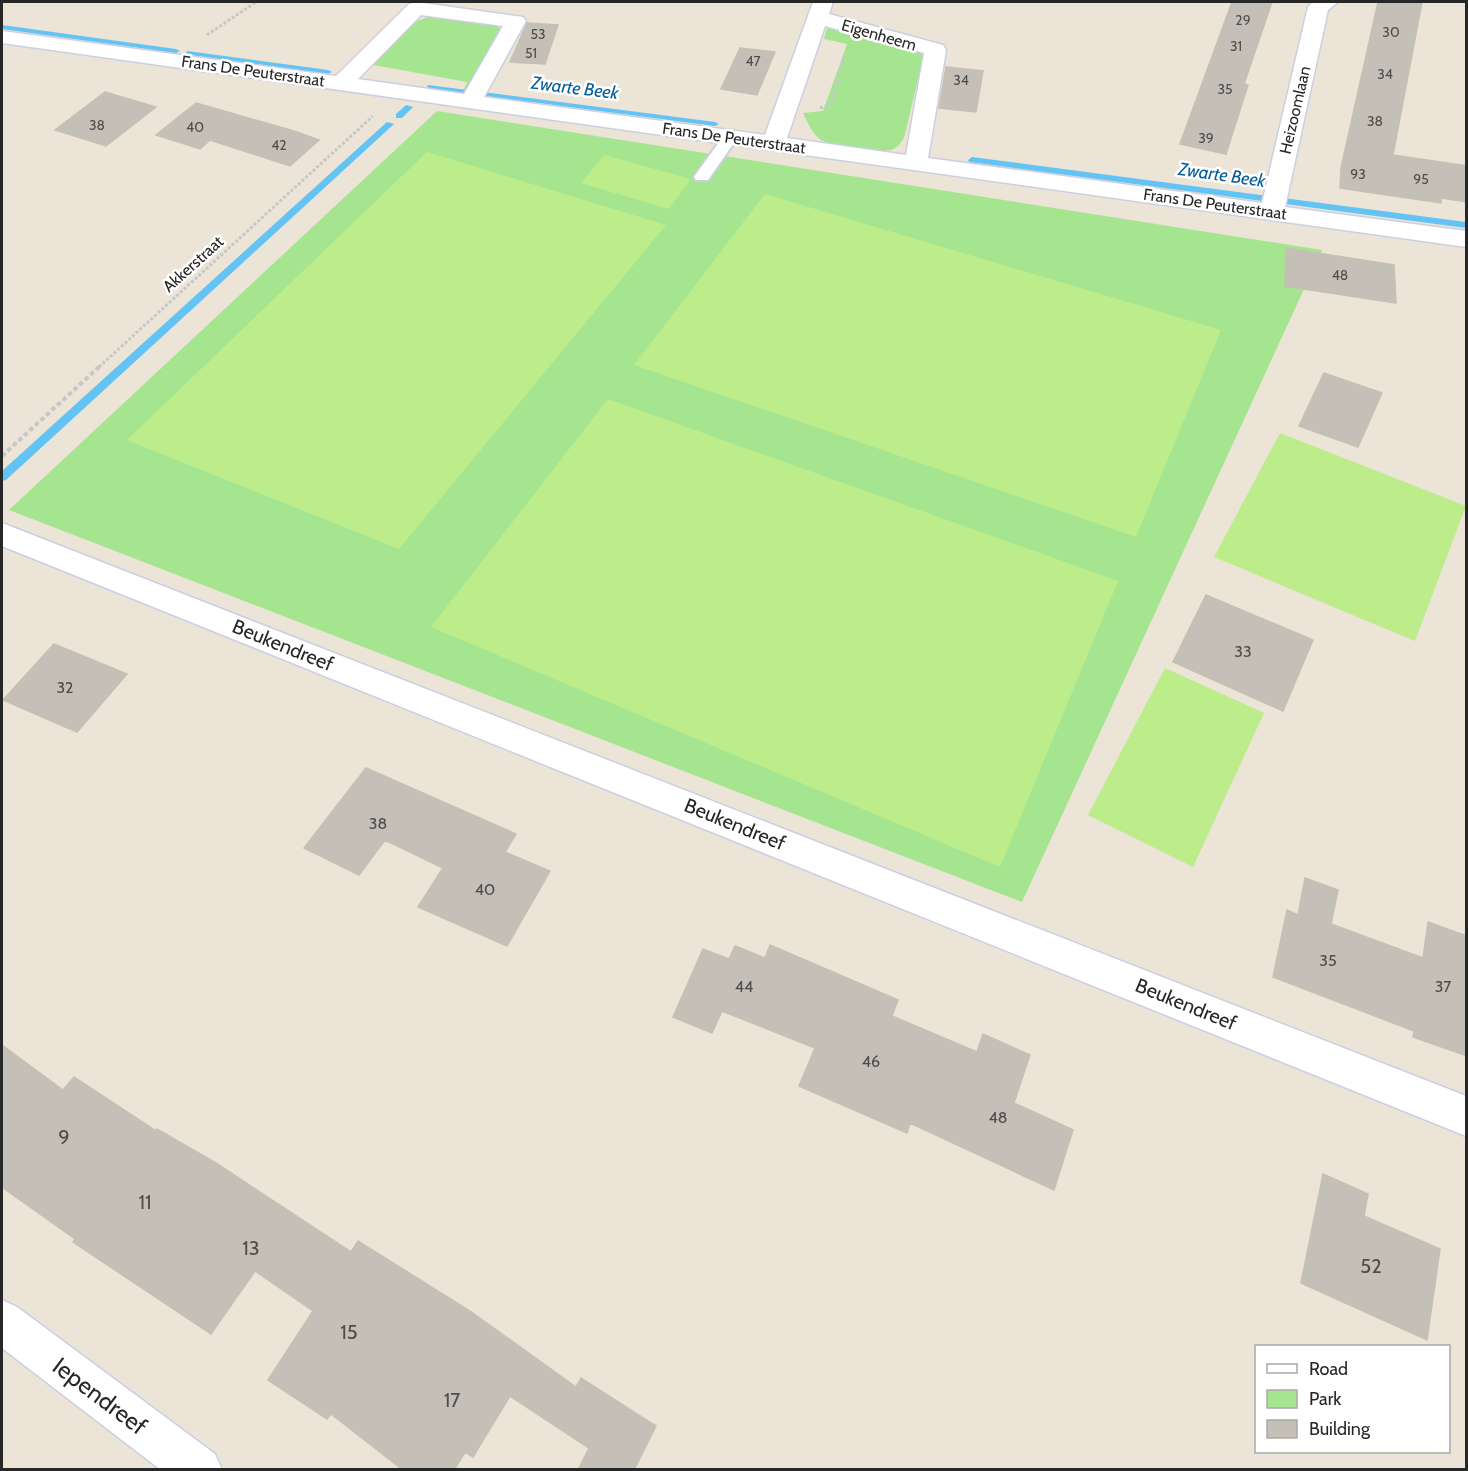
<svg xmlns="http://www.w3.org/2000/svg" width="1468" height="1471" font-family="Cabin,sans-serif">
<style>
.green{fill:#a6e58f}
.pitch{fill:#bced8a}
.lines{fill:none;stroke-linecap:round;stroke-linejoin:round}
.stream{fill:#62c3f4;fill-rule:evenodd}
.building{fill:#c5c0b7;stroke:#c5c0b1;stroke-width:1.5}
.lane-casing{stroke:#cccfe1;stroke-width:4}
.street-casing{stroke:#cccfe1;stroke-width:3}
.path-far1{stroke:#c7c7c7;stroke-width:3;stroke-dasharray:3 2;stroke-linecap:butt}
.path{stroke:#c7c7c7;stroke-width:4;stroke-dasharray:4.5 3;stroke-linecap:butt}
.lane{fill:#fff;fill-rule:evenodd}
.street{fill:#fff;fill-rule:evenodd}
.labels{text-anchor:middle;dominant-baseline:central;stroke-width:5;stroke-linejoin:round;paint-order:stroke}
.far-number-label{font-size:14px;fill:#4e4d4b}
.far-street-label{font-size:16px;fill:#272727;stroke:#fff}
.number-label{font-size:16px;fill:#4e4d4b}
.far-water-label{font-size:18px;font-style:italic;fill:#065d9b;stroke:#fff}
.street-label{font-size:20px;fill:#272727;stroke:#fff}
.near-number-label{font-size:20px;fill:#4e4d4b}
.near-street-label{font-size:24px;fill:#272727;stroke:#fff}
</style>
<rect width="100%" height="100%" fill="#ebe4d7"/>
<path class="green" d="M434 15 496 23 500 29 468 94H462L467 82 368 64 406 25Z
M827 28 921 53 923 58 904 138C901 143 897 148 891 150 881 153 830 145 821 140 812 134 808 123 803 113L823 111 847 44 824 39Z
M437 111 1322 250 1022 902 9 510Z"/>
<path class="pitch" d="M427 152 666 225 399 549 127 440Z
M604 155 691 179 669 209 581 183Z
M765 194 1221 330 1136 537 634 365Z
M608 399 1118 581 1000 867 431 627Z
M1280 433 1466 506 1415 641 1214 557Z
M1165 668 1264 713 1193 867 1088 815Z"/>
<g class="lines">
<path class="stream" d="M2 25 176 49 180 51 176 53 2 29Z
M187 51 328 70 332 72 328 74 190 55 186 53Z
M428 85 715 122 719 124 715 126 431 89 427 87Z
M406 105 413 107 402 118H396V114Z
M387 122 394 124 6 480 2 481V471Z
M972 157 1466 222V228L969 162 968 160Z"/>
</g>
<path class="building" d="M1232 2H1272L1244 84 1248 85 1226 154 1180 144Z
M1378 2H1422L1393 155 1467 166V202L1441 198V203L1340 188 1341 168Z
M527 23 558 25 545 64 510 62Z
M740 48 775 52 757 95 721 89Z
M946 67 983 71 976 112 939 108Z
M105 92 156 107 106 146 55 130Z
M196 103 297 132 319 140 290 166 210 140 200 149 156 135Z
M1286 248 1394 265 1396 303 1285 286Z
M1324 373 1382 393 1358 447 1299 426Z
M1206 595 1313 640 1283 711 1173 662Z
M54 644 127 674 77 732 3 700Z
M366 768 516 834 505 852 550 871 507 946 418 907 443 868 385 840 359 875 304 848Z
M1305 878 1338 890 1331 924 1423 958 1428 922 1467 936V1056L1413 1037 1414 1031 1273 977 1287 910 1298 915Z
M770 945 898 1000 892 1016 977 1052 983 1034 1030 1055 1014 1103 1073 1130 1054 1190 910 1123 907 1133 799 1086 815 1048 722 1011 712 1033 673 1017 703 949 729 959 735 946 765 958Z
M2 1045 63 1090 74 1077 156 1131 157 1129 216 1163 351 1252 358 1241 470 1311 576 1387 581 1378 656 1426 634 1470H578L589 1448 510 1396 473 1457 465 1452 454 1470H403L331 1414 327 1419 268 1380 313 1311 255 1271 211 1334 73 1242 75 1239 2 1187Z
M1323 1174 1368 1194 1364 1216 1440 1249 1427 1340 1301 1283Z"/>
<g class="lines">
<g class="lane-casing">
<path id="lane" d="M730 132 738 137 708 180H696L694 177 696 174 725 134Z"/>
</g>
<g class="street-casing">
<path id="street" d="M416 2 523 17 526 21 484 97 765 135 813 2H833L829 14 943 45 946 50 928 158 1262 203 1308 7 1313 2H1338L1328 10 1285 207 1466 231V247L2 43V31L336 76 409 4ZM421 15 503 26 464 94 358 79ZM825 26 924 53 906 155 787 138Z
M2 523 1466 1096V1136L2 546Z
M2 1300 17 1307 215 1454 222 1470H161L2 1348Z"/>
</g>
<path class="path-far1" d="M207 35 256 2
M820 108 831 105 845 54
M99 367 373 116"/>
<path class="path" d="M2 456 100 366"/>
<use href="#lane" class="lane"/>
<use href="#street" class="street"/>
</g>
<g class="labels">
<g class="far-number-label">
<text x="1243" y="20">29</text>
<text x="1391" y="32">30</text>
<text x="538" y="34">53</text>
<text x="1236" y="46">31</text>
<text x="531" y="53">51</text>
<text x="753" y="61">47</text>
<text x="1385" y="74">34</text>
<text x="961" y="80">34</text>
<text x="1225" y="89">35</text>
<text x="1375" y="121">38</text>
<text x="97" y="125">38</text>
<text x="195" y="127">40</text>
<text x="1206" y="138">39</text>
<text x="279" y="145">42</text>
<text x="1358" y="174">93</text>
<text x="1421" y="179">95</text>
<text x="1340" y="275">48</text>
</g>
<g class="far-street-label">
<text transform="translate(879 35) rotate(16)">Eigenheem</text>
<text transform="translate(253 71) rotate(8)">Frans De Peuterstraat</text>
<text transform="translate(1295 110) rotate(-77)">Heizoomlaan</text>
<text transform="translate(734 138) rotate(8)">Frans De Peuterstraat</text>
<text transform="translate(1215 204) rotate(8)">Frans De Peuterstraat</text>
<text transform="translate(193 264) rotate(-42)">Akkerstraat</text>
</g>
<g class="number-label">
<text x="1243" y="651">33</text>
<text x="65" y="687">32</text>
<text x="378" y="823">38</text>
<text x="485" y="889">40</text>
<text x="1328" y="960">35</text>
<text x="744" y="986">44</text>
<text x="1443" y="986">37</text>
<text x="871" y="1061">46</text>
<text x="998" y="1117">48</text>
</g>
<g class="far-water-label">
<text transform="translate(575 88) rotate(7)">Zwarte Beek</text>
<text transform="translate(1222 175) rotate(8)">Zwarte Beek</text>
</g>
<g class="street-label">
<text transform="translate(283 645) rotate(22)">Beukendreef</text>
<text transform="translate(735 824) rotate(22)">Beukendreef</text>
<text transform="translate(1186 1004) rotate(22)">Beukendreef</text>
</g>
<g class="near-number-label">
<text x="64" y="1137">9</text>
<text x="145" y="1202">11</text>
<text x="251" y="1248">13</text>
<text x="1371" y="1266">52</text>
<text x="349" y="1332">15</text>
<text x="452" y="1400">17</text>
</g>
<g class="near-street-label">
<text transform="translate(100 1396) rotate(37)">Iependreef</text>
</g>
</g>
<rect width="1468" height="1471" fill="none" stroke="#272727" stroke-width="6"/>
<rect x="1255" y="1345" width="195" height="108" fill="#ffffff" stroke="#a9a9a9" stroke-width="1.5"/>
<rect x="1267" y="1364" width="30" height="9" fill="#ffffff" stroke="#a9a9a9" stroke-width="1.5"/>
<text x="1309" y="1375" font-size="18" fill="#272727">Road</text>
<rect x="1267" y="1390" width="30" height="18" fill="#a6e58f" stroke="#a9a9a9" stroke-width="1.5"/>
<text x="1309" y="1405" font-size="18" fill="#272727">Park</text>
<rect x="1267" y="1420" width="30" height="18" fill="#c5c0b7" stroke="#a9a9a9" stroke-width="1.5"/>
<text x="1309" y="1435" font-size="18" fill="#272727">Building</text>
</svg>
